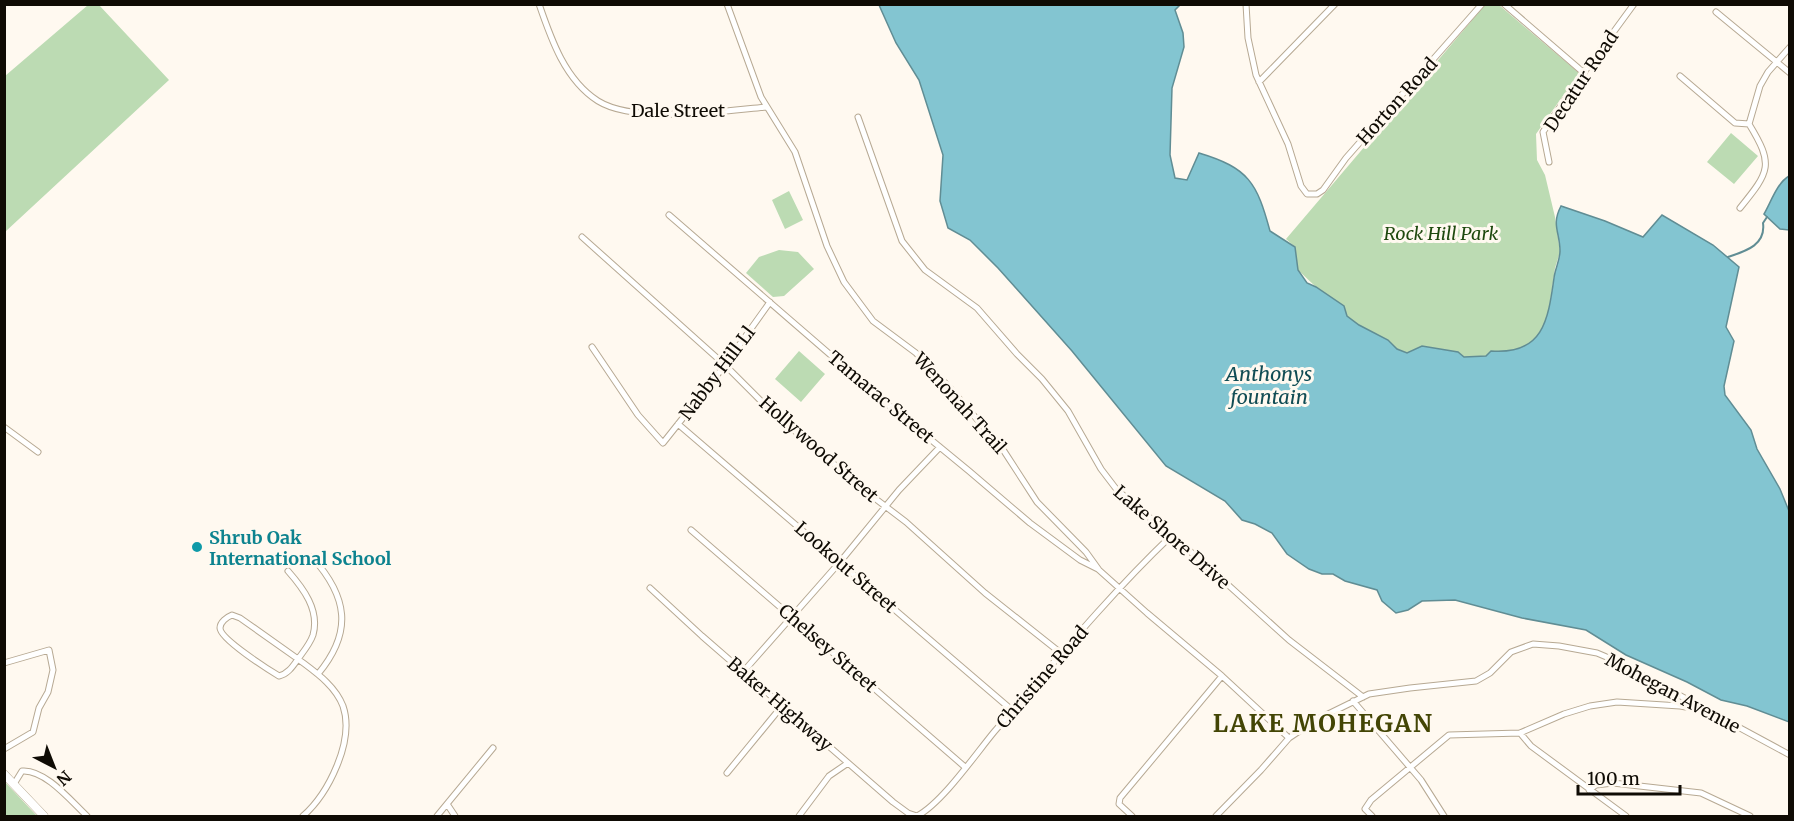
<svg xmlns="http://www.w3.org/2000/svg" width="1794" height="821" font-family="Merriweather,serif">
<style>
.green{fill:#bcdbb3}
.water{fill:#83c5d1;stroke:#608d94;stroke-width:1.5}
.lines{fill:none;stroke-linecap:round;stroke-linejoin:round}
.stream{stroke:#608d94;stroke-width:2}
.street-casing{stroke:#b7a993;stroke-width:7}
.secondary-casing{stroke:#b7a993;stroke-width:9}
.street{stroke:#fff;stroke-width:5}
.secondary{stroke:#fff;stroke-width:8}
.culture-dot{fill:#0f9aa8;stroke:#fff9f0;stroke-width:2}
.labels{text-anchor:middle;dominant-baseline:central;stroke-width:6;stroke-linejoin:round;paint-order:stroke}
.street-label{font-size:18px;fill:#0f0b04;stroke:#fff9f0}
.park-label{font-size:18px;font-style:italic;fill:#1e490e;stroke:#fff9f0}
.culture-label{font-size:18px;font-weight:bold;fill:#0d838f;stroke:#fff9f0;text-anchor:start}
.water-label{font-size:20px;font-style:italic;fill:#104c54;stroke:#fff9f0}
.district-label{font-size:24px;font-weight:bold;letter-spacing:1.5px;fill:#434505;stroke:#fff9f0}
</style>
<rect width="100%" height="100%" fill="#fff9f0"/>
<path class="green" d="M99 5 169 80 5 232V76L88 5Z
M1485 5H1499L1579 73 1536 134 1537 160 1545 175 1555 217 1560 252 1555 268 1549 310 1545 324 1538 336 1526 346 1508 352 1491 351 1486 356 1464 357 1458 352 1422 346 1407 353 1397 349 1388 340 1359 325 1347 316 1344 306 1316 287 1298 270 1295 247 1286 239Z
M1731 133 1758 156 1734 184 1707 162Z
M789 191 803 220 785 229 772 200Z
M779 250 798 252 814 269 784 296 773 297 746 273 759 257Z
M799 351 825 374 801 402 775 379Z
M4 782H5L37 816H5Z"/>
<path class="water" d="M879 5H1180L1175 10 1183 33 1184 47 1172 88 1170 155 1175 178 1187 180 1199 153C1249 168 1257 183 1270 231L1295 247 1298 270 1307 283 1316 287 1344 306 1347 316 1359 325 1388 340 1397 349 1407 353 1422 346 1458 352 1464 357 1486 356 1491 351C1543 355 1548 321 1554 278 1555 269 1560 260 1560 251 1560 232 1551 225 1561 206L1605 221 1643 237 1662 215 1713 245 1739 267 1726 327 1734 341 1724 386 1725 395 1751 430 1757 449 1780 489 1789 511V722L1747 706 1721 700 1687 682 1626 655 1586 630 1522 618 1455 600 1422 601 1408 610 1396 613 1382 601 1377 590 1345 581 1333 574H1322L1309 569 1287 554 1272 533 1255 524 1242 520 1225 501 1166 466 1072 351 998 268 970 240 948 228 940 201 943 155 919 80 896 43Z
M1789 176V230L1780 229 1764 214C1771 202 1777 183 1789 176Z"/>
<g class="lines">
<path class="stream" d="M1728 257C1746 251 1766 245 1763 223L1767 217"/>
<g class="street-casing">
<path id="street" d="M539 4C551 39 565 80 598 101 635 124 723 111 766 107
M727 4 761 97 795 152 827 246 844 282 873 321 916 353 949 387 1002 448 1037 502 1086 552 1099 570 1147 613 1222 676 1289 738
M1246 4 1248 38 1256 75 1288 144 1301 186 1307 194H1317L1323 190 1346 158 1482 4
M1504 4 1584 73
M1716 12 1790 73
M1680 76 1735 123 1749 124 1760 86 1768 72 1790 47
M1259 82 1335 4
M858 117 902 241 925 270 977 308 1017 354 1042 379 1068 411 1101 469 1117 490 1205 564 1289 640 1363 697
M1549 162 1543 132 1577 82 1634 4
M1740 208C1770 171 1774 165 1749 124
M669 215 885 402 969 471 1030 523 1080 560 1098 569
M582 237 725 365 767 407 864 490 906 522 985 593 1062 654
M592 347 638 415 663 443 725 365 770 302
M678 424 1013 711
M4 427 38 452
M691 530 965 767
M312 557C348 597 353 632 318 674
M288 571C303 588 320 610 313 635 310 644 303 652 298 659 315 672 335 685 343 706 355 741 328 794 303 816
M650 588 702 636 893 802 908 813 917 816C942 803 975 755 994 732 1051 666 1107 597 1171 536
M232 615 240 618 298 659C293 666 288 674 279 676 269 670 220 639 220 628 220 622 227 617 232 615Z
M4 663 49 650 53 670 48 692 39 708 33 732 4 749
M743 672 840 562 899 490 940 447
M1353 701 1421 780 1444 816
M1520 733 1531 746 1626 816
M727 773 782 706
M14 784 22 771C45 769 71 801 87 816
M1589 790 1596 785 1613 783 1701 793 1750 816
M447 804 455 816
M437 816 493 748
M799 816 829 776 848 763
M1132 816 1119 804 1120 798 1222 676
M1216 816 1261 770 1289 738 1316 720 1369 694 1410 688 1476 681 1490 673 1511 652 1533 644 1559 646 1597 653 1616 661 1790 755
M1372 816 1365 809 1371 800 1449 735 1520 733 1564 714 1590 706 1617 702 1680 706 1703 710"/>
</g>
<g class="secondary-casing">
<path id="secondary" d="M4 774 44 816"/>
</g>
<use href="#street" class="street"/>
<use href="#secondary" class="secondary"/>
</g>
<circle class="culture-dot" cx="197" cy="547" r="6"/>
<g class="labels">
<g class="street-label">
<text transform="translate(1581 81) rotate(-56)">Decatur Road</text>
<text transform="translate(1397 101) rotate(-48)">Horton Road</text>
<text x="678" y="110">Dale Street</text>
<text transform="translate(717 373) rotate(-53)">Nabby Hill Ll</text>
<text transform="translate(881 397) rotate(40)">Tamarac Street</text>
<text transform="translate(960 403) rotate(48)">Wenonah Trail</text>
<text transform="translate(819 449) rotate(41)">Hollywood Street</text>
<text transform="translate(1172 537) rotate(41)">Lake Shore Drive</text>
<text transform="translate(846 567) rotate(41)">Lookout Street</text>
<text transform="translate(828 648) rotate(41)">Chelsey Street</text>
<text transform="translate(1042 677) rotate(-49)">Christine Road</text>
<text transform="translate(1673 693) rotate(28)">Mohegan Avenue</text>
<text transform="translate(780 704) rotate(41)">Baker Highway</text>
</g>
<g class="park-label">
<text x="1441" y="233">Rock Hill Park</text>
</g>
<g class="culture-label">
<text x="209" y="537">Shrub Oak<tspan x="209" dy="21">International School</tspan></text>
</g>
<g class="water-label">
<text x="1269" y="373">Anthonys<tspan x="1269" dy="23">fountain</tspan></text>
</g>
<g class="district-label">
<text x="1323" y="723">LAKE MOHEGAN</text>
</g>
</g>
<rect width="1794" height="821" fill="none" stroke="#0f0b04" stroke-width="12"/>
<g transform="translate(54 767) rotate(138)" stroke="#fff9f0" stroke-width="4.5" paint-order="stroke">
<path d="M0-4.5L10 22L0 15L-10 22Z" fill="#0f0b04"/>
<text y="-9" font-size="16" font-weight="bold" text-anchor="middle" fill="#0f0b04">N</text>
</g>
<path d="M1578 785v9h102v-9" fill="none" stroke="#0f0b04" stroke-width="3"/>
<text x="1587" y="785" font-size="18" fill="#0f0b04" stroke="#fff9f0" stroke-width="4.5" paint-order="stroke">100 m</text>
</svg>
